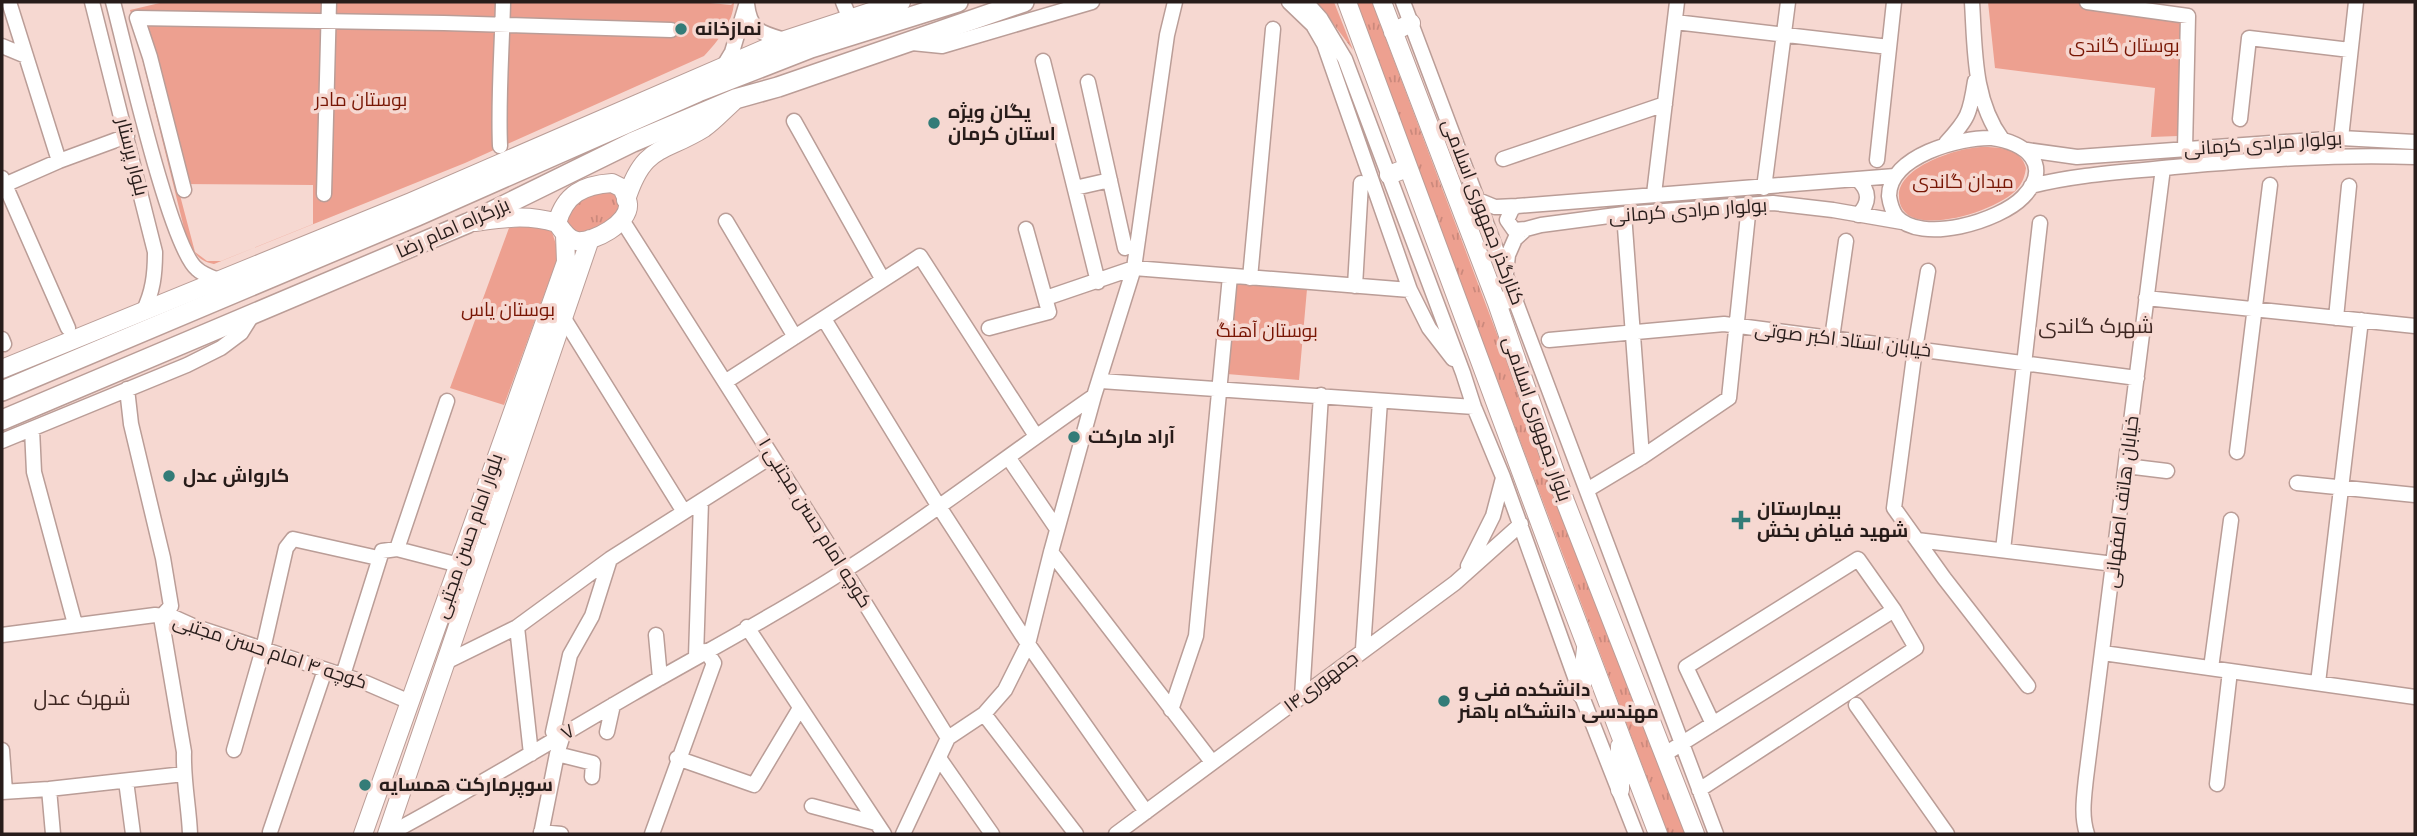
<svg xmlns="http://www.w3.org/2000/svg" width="2417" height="836" font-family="'Nunito Sans',Cairo,sans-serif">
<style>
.grass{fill:url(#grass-tufts)}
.park{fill:#eda090;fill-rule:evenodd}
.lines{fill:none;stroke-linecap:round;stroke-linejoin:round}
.minor-casing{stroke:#ba9d97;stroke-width:17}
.major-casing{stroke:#ba9d97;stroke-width:20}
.highway-casing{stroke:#ba9d97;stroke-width:22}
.minor{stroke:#fff;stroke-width:14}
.major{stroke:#fff;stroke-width:18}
.highway{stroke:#fff;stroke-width:19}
.poi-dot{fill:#337c78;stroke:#f6d8d1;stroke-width:2.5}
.labels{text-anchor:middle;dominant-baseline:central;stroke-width:7;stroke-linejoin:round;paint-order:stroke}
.poi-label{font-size:19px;font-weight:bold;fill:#271c1a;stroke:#f6d8d1;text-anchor:start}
.park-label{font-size:19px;fill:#781604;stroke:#f6d8d1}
.street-label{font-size:19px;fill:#271c1a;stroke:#f6d8d1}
.neighbourhood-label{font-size:21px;fill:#3e2722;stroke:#f6d8d1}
</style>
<defs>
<pattern id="grass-tufts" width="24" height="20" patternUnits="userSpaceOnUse" patternTransform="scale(1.75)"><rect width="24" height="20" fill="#eda090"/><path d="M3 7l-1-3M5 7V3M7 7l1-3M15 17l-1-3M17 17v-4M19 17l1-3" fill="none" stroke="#cb897c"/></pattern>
</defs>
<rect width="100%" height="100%" fill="#f6d8d1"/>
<path class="grass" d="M1317 2H1334L1353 50Z
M1355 2H1372L1685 834H1668Z
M600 192H611L616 194C618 200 621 205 618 211 614 222 590 233 578 233 571 232 568 227 565 222L573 205Z"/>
<path class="park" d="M164 2H700L731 5 734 2C733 23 718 41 704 56L465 163 214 264C197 261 193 251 186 236L130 10ZM177 184 313 185V224L221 261H207L195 252Z
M1988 2H2076L2188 16 2178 136 2151 137 2155 88 1995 68Z
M1981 147C1999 147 2021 148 2026 168 2025 175 2023 182 2018 188 2001 209 1932 231 1908 215 1902 210 1899 204 1899 196 1898 167 1957 148 1981 147Z
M542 224 552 232 559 254 504 405 450 388 509 228Z
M1234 283 1307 289 1299 380 1227 374Z"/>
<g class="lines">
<g class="minor-casing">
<path id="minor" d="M9 2 59 161
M92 2 155 252C155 274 153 292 143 312
M113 2C125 46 170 248 197 269 203 275 214 278 221 281
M843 2 850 19
M1289 2 1313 25 1324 44 1410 290 1429 328 1453 359
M1306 2 1321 19 1345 59 1463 373 1474 407 1503 477 1581 694 1636 834
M1403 2 1716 834
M1972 2C1975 48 1973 100 2002 139
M2087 2 2188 16 2185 149
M747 4C750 31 761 33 785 40
M1675 22 1889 47
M912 43 942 46 1092 2
M2 46 26 56
M1043 61 1098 282
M723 67 732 52 747 2
M1088 82 1125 248
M2240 119 2249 38 2350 50
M794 121 883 280
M1992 138C2025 142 2054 165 2023 197 2000 221 1921 245 1896 216 1892 210 1890 203 1889 196 1889 156 1960 137 1992 138Z
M2341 138 2356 2
M1946 143C1968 119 1970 114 1975 81
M500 146C498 98 502 50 503 2
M2027 150 2077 157 2341 138 2415 142
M1503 159 1665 104
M1877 160 1894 2
M2 178 68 328
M1858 180C1870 191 1870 203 1858 215
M2 186 59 161 127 136
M2031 186C2078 174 2126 172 2174 167 2255 160 2334 154 2415 157
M1075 188 1110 180
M1764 188 1788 2
M184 190 150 57 137 18 444 23 671 30
M324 194 329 2
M1654 194 1677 2
M1478 200 1495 207 1517 206 1895 176
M1517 206 1512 209 1507 220 1514 230 1526 229
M1624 214 1642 457
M622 220 845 571 948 738 903 834
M726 221 795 337
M1928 271 1915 349 1894 508 1944 578 2028 686
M1506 273 1508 255 1515 239 1526 229 1541 225 1624 214 1773 203 1833 210 1902 222
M1250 278 1273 29
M1355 286 1361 183
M1046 298 1134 268 1410 290
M2146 298 2415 326
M563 317 684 512
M2336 318 2349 186
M824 319 936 502 1028 644 1146 812
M989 328 1049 312 1026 229
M1832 338 1846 241
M2 339 4 344
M1549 340 1724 324 2137 378
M1101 381 1474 407
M725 382 920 256 1036 436
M127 389 131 424 163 558 171 606 161 617 184 752C183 780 189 807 190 834
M32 429 34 472 75 624
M2 441 187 365 221 348 241 333 253 314
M2237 452 2270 185
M1008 457 1057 529
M2126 466 2167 471
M2297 483 2415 495
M1587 490 1642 457 1729 398 1749 205
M1917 540 2114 564
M397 549 447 401
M2003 550 2040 223
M1051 552 1212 762
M1468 566 1493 516 1503 478
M517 627 531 754
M747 627 884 834
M2 635 155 615 173 617 193 626 366 683 410 702
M656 635 660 678
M1363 649 1380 401
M2103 653 2415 697
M696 657 701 501
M444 663 517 627 610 559 772 456
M2211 668 2231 520
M343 675 382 551 397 549 459 565
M2318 683 2361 320
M1302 697 1321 395
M1856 705 1947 834
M1171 710 1196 636 1230 276
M984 714 1076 834
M607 732 613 705
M948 738 984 714 1005 690 1028 644 1051 552 1094 396 1134 268 1167 35 1175 2
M2 750 5 791
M234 750 263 649 286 548 293 539 378 558
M557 754 593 763 592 777
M1665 754 1894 610
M677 758 754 785 800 708
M939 758 992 834
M126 781 133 834
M2217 784 2230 671
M49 789 53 834
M1699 790 1916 648 1894 610 1858 559 1686 667 1713 724
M2 792 49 789 184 774
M812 806 876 823
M270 832 325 670
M541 832 561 834
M389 834C472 790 551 741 632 694 703 653 778 614 847 569 932 515 1011 453 1094 396
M541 834 557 754 563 735 553 732 570 655 592 616 610 559
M652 834 714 663 706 651
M1116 834 1455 583 1521 524
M2087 834C2081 816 2084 797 2086 778L2163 168"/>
</g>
<g class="major-casing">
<path id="major" d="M1347 2 1556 566 1658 834
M1382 2 1497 303 1565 501 1695 834
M1393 32 1411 23
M1389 175 1407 168
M612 183 622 188C624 193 628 200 628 204 630 223 593 243 577 241 568 240 562 230 557 223 565 194 583 185 612 183Z
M626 200C644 144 662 154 704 128 714 121 724 110 733 102
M475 222C506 218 526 214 557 223
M1497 303 1515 297
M2 369 411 202 785 40 901 2
M1581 694 1586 648
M1620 790V746
M363 834 566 262 565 235
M387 834 590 239"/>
</g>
<g class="highway-casing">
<path id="highway" d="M2 391 417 216 698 92 811 48 958 2
M2 420 468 223 633 142 735 99 778 87 1024 2"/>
</g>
<use href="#minor" class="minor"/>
<use href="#major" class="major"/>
<use href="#highway" class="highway"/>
</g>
<g class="poi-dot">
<circle cx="681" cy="29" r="7"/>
<circle cx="934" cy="123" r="7"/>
<circle cx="1074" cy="437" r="7"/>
<circle cx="169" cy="476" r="7"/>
<path d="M1737.5 509.5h7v7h7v7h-7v7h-7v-7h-7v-7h7z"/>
<circle cx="1444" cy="701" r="7"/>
<circle cx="365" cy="785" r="7"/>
</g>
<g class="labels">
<g class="poi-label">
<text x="695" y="29">نمازخانه</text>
<text x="948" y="112">یگان ویژه<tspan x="948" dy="22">استان کرمان</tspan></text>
<text x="1088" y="437">آراد مارکت</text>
<text x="183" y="476">کارواش عدل</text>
<text x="1757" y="509">بیمارستان<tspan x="1757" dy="22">شهید فیاض بخش</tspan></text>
<text x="1458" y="690">دانشکده فنی و<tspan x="1458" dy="22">مهندسی دانشگاه باهنر</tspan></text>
<text x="379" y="785">سوپرمارکت همسایه</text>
</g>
<g class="park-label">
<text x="2124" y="46">بوستان گاندی</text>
<text x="361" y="100">بوستان مادر</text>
<text x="1963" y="182">میدان گاندی</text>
<text x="508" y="310">بوستان یاس</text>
<text x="1267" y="331">بوستان آهنگ</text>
</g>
<g class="street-label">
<text transform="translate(2263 144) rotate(-4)">بولوار مرادی کرمانی</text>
<text transform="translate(132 157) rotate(76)">بلوار پرستار</text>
<text transform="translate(1688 211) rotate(-4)">بولوار مرادی کرمانی</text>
<text transform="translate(1483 212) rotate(69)">کنارگذر جمهوری اسلامی</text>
<text transform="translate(453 228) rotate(-24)">بزرگراه امام رضا</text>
<text transform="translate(1843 340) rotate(7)">خیابان استاد اکبر صوتی</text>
<text transform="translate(1537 419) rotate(71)">بلوار جمهوری اسلامی</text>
<text transform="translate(2122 502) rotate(-83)">خیابان هاتف اصفهانی</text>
<text transform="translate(815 523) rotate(58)">کوچه امام حسن مجتبی ۱</text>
<text transform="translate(469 536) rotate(-71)">بلوار امام حسن مجتبی</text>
<text transform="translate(270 652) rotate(18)">کوچه ۴ امام حسن مجتبی</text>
<text transform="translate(1321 682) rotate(-37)">جمهوری۱۴</text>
<text transform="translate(568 732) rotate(-31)">۷</text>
</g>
<g class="neighbourhood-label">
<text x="2096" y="326">شهرک گاندی</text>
<text x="82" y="698">شهرک عدل</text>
</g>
</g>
<rect width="2417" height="836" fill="none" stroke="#271c1a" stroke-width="7"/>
</svg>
